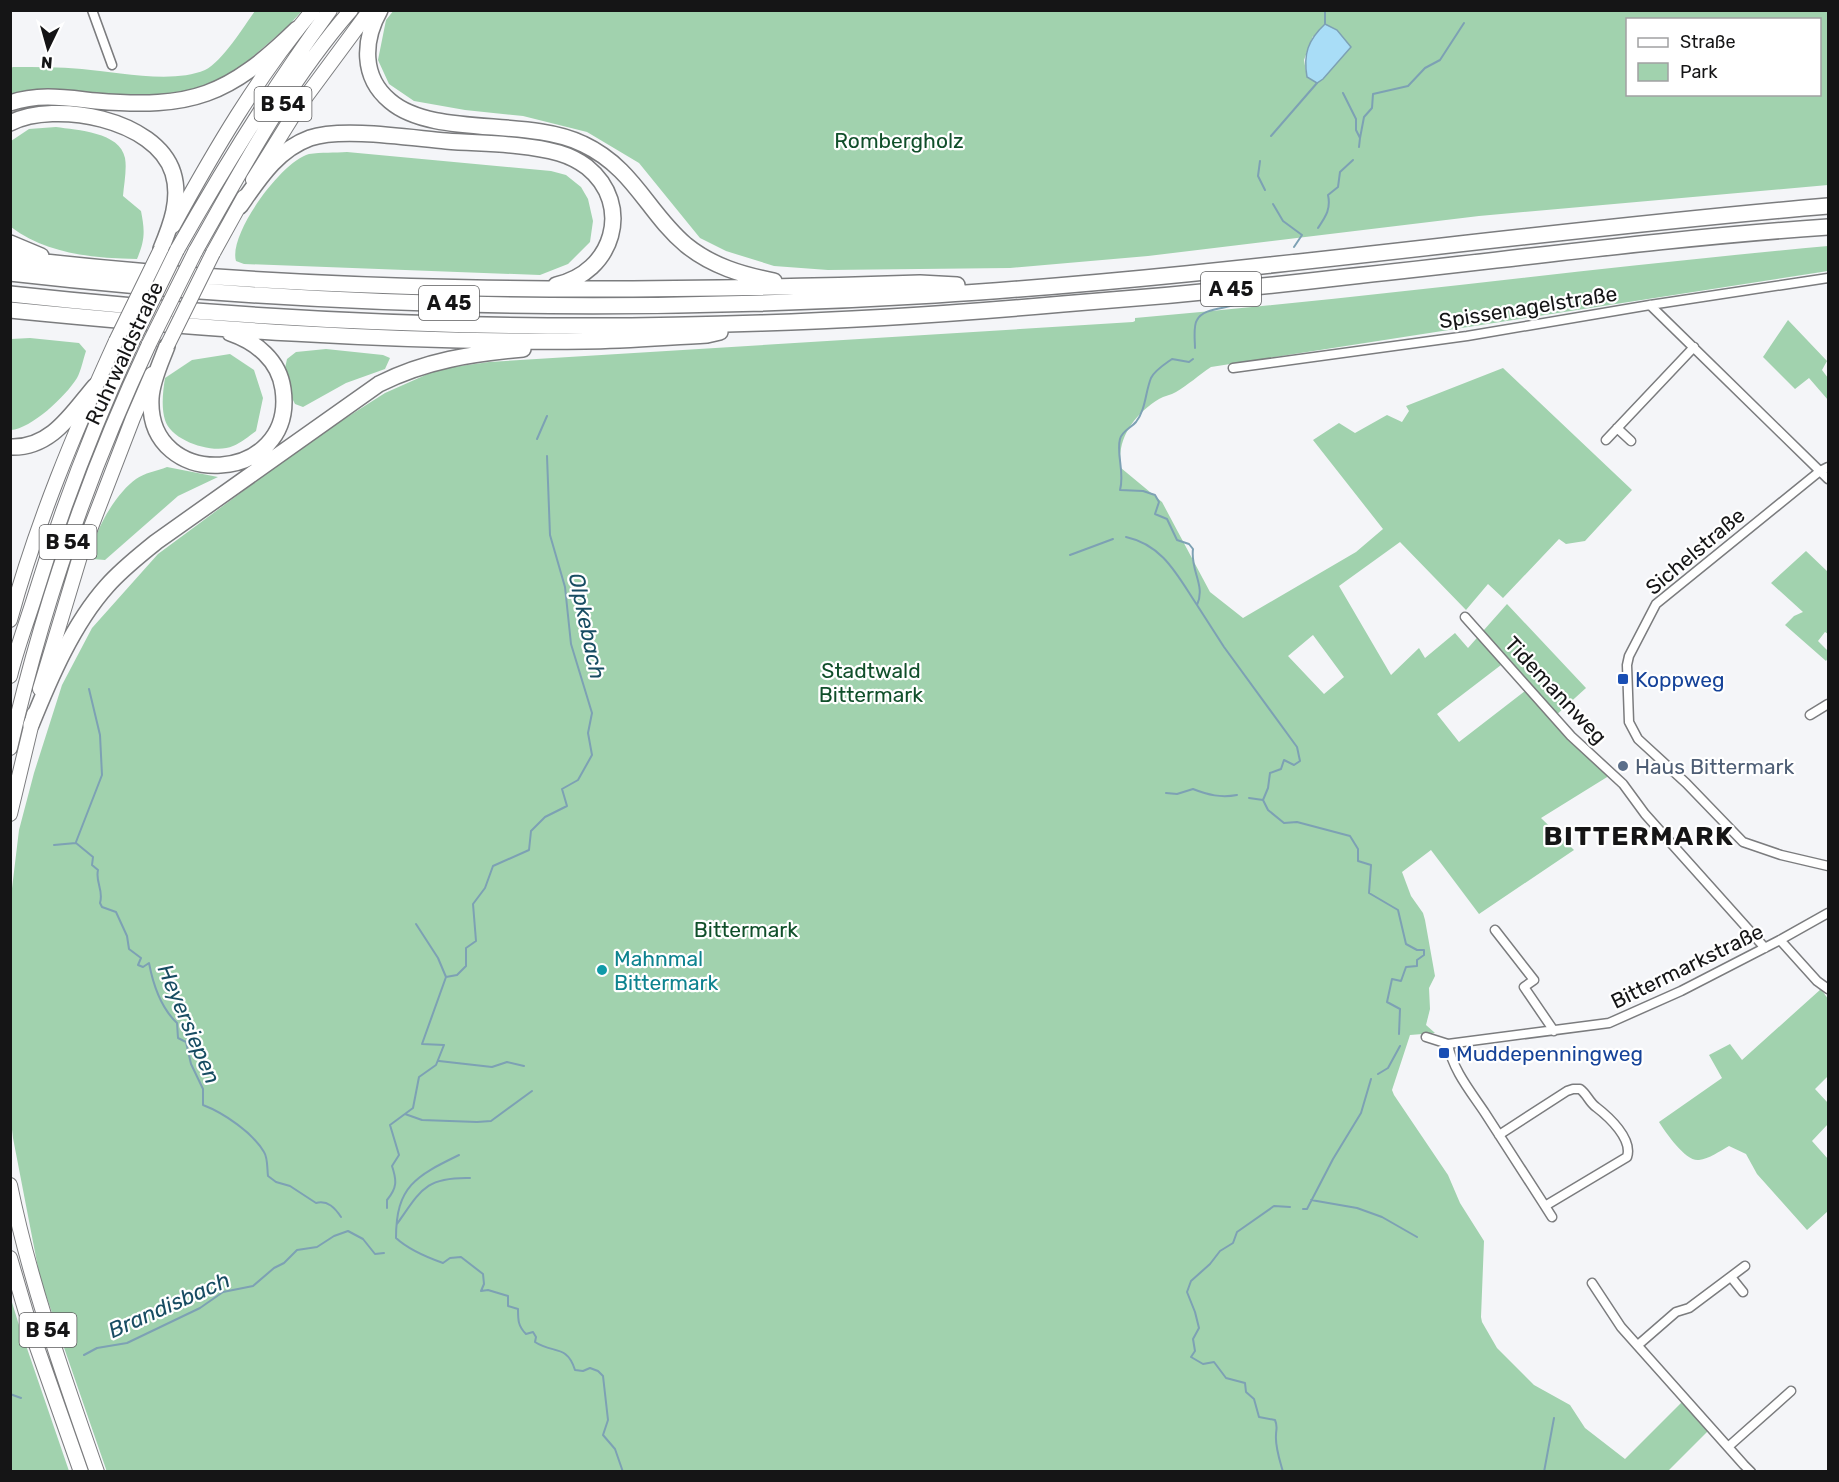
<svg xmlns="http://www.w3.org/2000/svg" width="1839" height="1482" font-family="Rubik,sans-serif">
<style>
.green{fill:#a1d2ae;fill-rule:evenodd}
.water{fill:#a9ddf7;stroke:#7da1b4;stroke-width:1.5}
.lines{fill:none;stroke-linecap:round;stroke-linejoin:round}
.stream{stroke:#7da1b4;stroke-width:2}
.minor-casing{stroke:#7b7c7e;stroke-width:11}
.trunk-casing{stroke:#7b7c7e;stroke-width:16}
.motorway-casing{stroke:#7b7c7e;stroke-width:18}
.minor{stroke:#fff;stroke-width:8}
.trunk{stroke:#fff;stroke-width:14}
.motorway{stroke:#fff;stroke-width:15}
.trunk-bridge-casing{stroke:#7b7c7e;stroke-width:16;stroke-linecap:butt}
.trunk-bridge{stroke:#fff;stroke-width:14}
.transit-dot{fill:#1a4fb4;stroke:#fff;stroke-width:2}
.service-dot{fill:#5c6f8a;stroke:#fff;stroke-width:2}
.culture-dot{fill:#0f9aa8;stroke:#fff;stroke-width:2}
.labels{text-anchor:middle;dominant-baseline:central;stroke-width:4.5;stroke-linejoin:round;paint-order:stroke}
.shield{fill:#fff;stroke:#5b5b5c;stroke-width:1.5}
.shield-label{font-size:20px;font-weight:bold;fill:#151516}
.park-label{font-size:21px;fill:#104f2a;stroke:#fff}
.street-label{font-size:21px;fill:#151516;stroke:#fff}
.transit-label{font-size:21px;fill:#164399;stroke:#fff;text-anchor:start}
.service-label{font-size:21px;fill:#4e5e75;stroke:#fff;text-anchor:start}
.culture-label{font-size:21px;fill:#0d838f;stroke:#fff;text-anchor:start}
.water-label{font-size:22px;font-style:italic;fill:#174c62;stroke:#fff}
.district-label{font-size:27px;font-weight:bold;letter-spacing:1.5px;fill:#151516;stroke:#fff}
</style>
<rect width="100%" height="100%" fill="#f4f5f8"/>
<path class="green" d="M394 10 1828 11V185L1479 216 1148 256 1010 268 828 270 774 266 726 251 700 238 639 163 587 132 523 116 465 110 414 101 389 84 378 60 386 20ZM1628 20H1820V94H1628ZM1313 36 1351 47 1317 83 1307 77 1304 60Z
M255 11H302L287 27 229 77 202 89 175 95 152 97 37 89 11 95V68L13 67C36 67 59 67 82 69 116 72 173 84 205 70 222 62 244 26 255 11Z
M56 127C77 130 120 132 125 158 127 169 124 184 123 196L141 211C145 231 145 240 137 259 92 258 47 254 11 227V141L29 129Z
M347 152 551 171 566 175 581 187 588 199 593 221 590 242 568 264 540 275 244 264 236 261C228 234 282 161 309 154 321 152 335 153 347 152Z
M1828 246V271L1211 367C1199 375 1188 385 1176 392 1171 395 1164 396 1159 399 1135 414 1116 438 1121 468L1162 502 1210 592 1243 618 1356 552 1383 529 1313 440 1339 423 1355 433 1387 415 1402 422 1409 411 1406 406 1503 368 1632 490 1585 541 1566 544 1559 539 1503 598 1488 584 1466 610 1400 542 1339 586 1391 675 1419 648 1425 658 1455 633 1468 648 1507 604 1586 688 1554 717 1612 774 1541 818 1574 850 1479 914 1431 850 1402 872 1411 896 1423 913 1425 920 1435 976 1429 988 1430 1009 1426 1025 1435 1033 1410 1035 1392 1090 1394 1095 1448 1175 1460 1203 1484 1241 1481 1317 1482 1322 1497 1348 1534 1385 1570 1405 1585 1428 1625 1459 1682 1402 1708 1431 1668 1471 107 1472 40 1278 13 1138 10 1112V905L19 830 34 773 62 685 92 628 158 554 316 437 385 393 439 369 489 362 1133 322 1135 321V318C1366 298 1597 267 1828 246ZM1313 635 1344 677 1324 694 1288 656ZM1501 665 1525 691 1459 742 1437 714Z
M1788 320 1827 361 1822 370 1828 378V400L1809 378 1795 389 1763 357Z
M30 338 79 343 86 351C83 360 81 371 77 378 66 396 31 429 11 430V339Z
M326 349 383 355 390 358 385 369 346 383 303 407 295 404 292 398 290 383 284 373 287 359 296 352Z
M230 354 254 370 263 398 256 431C249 436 241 443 233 446 214 455 171 441 165 420 161 407 163 391 165 378L192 360Z
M167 467 218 477 178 496 105 560 92 559C90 535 117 492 136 479 144 473 157 471 167 467Z
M1806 551 1828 572V634L1825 632 1818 641 1828 651V658L1826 661 1785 625 1794 616 1803 612 1771 583Z
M1821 989 1828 999V1076L1815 1089 1828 1103V1124L1812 1141 1828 1159V1211L1807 1230 1757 1174 1746 1154 1729 1146C1720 1151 1709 1159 1699 1160 1686 1162 1666 1133 1659 1122L1722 1078 1709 1055 1730 1044 1742 1060Z
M11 1299 18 1322 69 1471H11Z"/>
<path class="water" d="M1325 24 1337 30 1351 47 1323 79 1317 83 1307 77C1303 54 1308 40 1325 24Z"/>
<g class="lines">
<path class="stream" d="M1325 10V24
M1343 93 1356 119V130L1360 138 1359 147
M1271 136 1317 83
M1360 138 1364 117 1372 108 1373 94 1408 86 1425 68 1440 60 1464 23
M1260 161 1258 176 1265 190
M1273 204 1283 221 1302 235 1294 247
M1318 228C1326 216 1331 209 1328 195L1338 187 1340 172 1353 160
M1195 348C1195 340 1193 326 1197 320 1204 306 1231 310 1244 301
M1193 359 1189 362 1172 359C1165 364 1155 370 1151 378 1145 393 1146 409 1136 422 1131 428 1122 431 1120 439 1116 454 1125 473 1120 490L1143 491 1155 495 1159 502 1155 514 1167 519 1177 540 1189 544 1193 549C1190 571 1206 585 1197 605L1224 647 1297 747 1300 761 1294 765 1284 760 1281 769 1270 773 1268 788 1263 800 1268 810 1284 823 1297 822 1350 836 1358 849V861L1371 865 1369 893 1398 910 1406 944 1417 950H1424V955L1417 960V966L1406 967 1401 981 1392 979 1387 1002 1400 1009 1399 1034
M537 439 547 416
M1126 537C1163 545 1177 575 1197 605
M1070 555 1113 539
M1166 793 1177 794 1193 789C1208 795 1221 798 1237 795
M1249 798 1263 800
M76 842 102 775 100 735 89 689
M54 845 76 843 93 857 92 865 98 870C95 882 104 890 100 903L102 907 116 912 127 936 129 949 141 958 138 965 143 967 149 963C153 984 161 1008 177 1023L178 1038 186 1042 191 1064 203 1089V1105C224 1113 253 1133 264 1152 268 1158 267 1169 268 1176L276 1182 290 1186 316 1203C328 1200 335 1208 341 1217
M416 924 438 958 446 977
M439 1061 492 1067 507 1062 524 1066
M1378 1074 1388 1068 1400 1046
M405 1114 422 1120 477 1122 491 1121 532 1091
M459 1155C416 1176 396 1186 396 1238 409 1250 426 1257 443 1263L450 1258 461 1257 483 1274 484 1284 481 1291 488 1290 508 1296V1306L518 1309C518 1320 518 1326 526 1334L533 1332 536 1337 535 1342C553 1354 567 1344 575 1370L583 1371 590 1368 598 1371 603 1376 608 1420 603 1435 615 1449 623 1472
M1311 1200 1357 1208 1382 1217 1417 1237
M387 1208V1200C397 1188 397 1181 392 1166L399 1155 390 1125 413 1108 419 1077 436 1065 444 1045 422 1044 446 977 457 975 466 966V948L476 941 473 904 485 888 493 866 529 850 531 831 545 817 567 806 562 789 578 780 592 755 588 733 592 713 571 644 565 587 550 535 547 456
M1303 1209H1307L1333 1159 1361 1113 1371 1079
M397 1224C421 1190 425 1177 470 1178
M84 1355 97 1348 127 1343 200 1308 223 1292 253 1286 274 1268 284 1263 297 1250 317 1247 334 1236 348 1231 363 1239 375 1254 384 1253
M10 1394 21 1398
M1283 1472C1280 1461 1275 1447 1276 1435 1276 1429 1278 1427 1275 1420L1259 1417 1254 1399 1246 1392 1245 1383 1226 1378 1214 1362 1203 1364 1191 1357 1195 1351 1193 1339 1199 1328 1195 1312 1187 1292 1191 1281 1210 1264 1220 1251 1233 1243 1237 1232 1274 1206 1290 1207
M1544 1472 1554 1418"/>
<g class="minor-casing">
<path id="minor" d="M92 10 112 65
M1650 305 1828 479
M1233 368 1467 336 1650 305 1828 278
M1617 428 1631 441
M1606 440 1694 347
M1828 467 1820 471 1656 604 1629 656 1627 665 1629 722 1638 739 1686 783 1743 842 1781 855 1828 866
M1465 617 1571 736 1623 784 1645 814 1765 948
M1810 715 1828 704
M1495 930 1534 980 1524 987 1554 1031
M1780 940 1817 981 1828 989
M1426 1037 1448 1044 1609 1023 1681 991 1780 940 1828 913
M1448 1044C1452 1069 1471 1092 1485 1113 1505 1144 1525 1175 1545 1206L1627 1157C1633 1139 1609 1117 1596 1107 1589 1102 1587 1094 1580 1089H1573L1567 1091 1499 1135
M1545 1206 1552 1217
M1731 1277 1743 1292
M1592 1283 1621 1327 1744 1465 1751 1472
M1638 1345 1676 1312 1689 1308 1745 1266
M1728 1447 1791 1391"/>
</g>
<g class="trunk-casing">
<path id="trunk" d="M253 180 299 106 370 10
M173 226C214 151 258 76 313 10
M177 250C224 167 273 87 330 10
M195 252C242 169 288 82 351 10
M213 253 244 197
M10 620C36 524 75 431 116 341
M10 676C16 651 25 627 33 602 60 513 93 427 132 342
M40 689 81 553 133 418 152 374
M10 748C42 608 88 474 149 344
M10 814 34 714
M10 1185C30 1283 64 1377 97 1472
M10 1258 32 1333 81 1472"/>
</g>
<g class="motorway-casing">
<path id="motorway" d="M380 10C363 40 361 77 390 101 433 138 529 117 583 144 634 168 647 212 686 245 712 266 742 275 774 281
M10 103C39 93 67 98 96 101 192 109 228 96 297 29
M10 123C55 100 156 119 173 173 181 199 171 225 161 249
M240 206C259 179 277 150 310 138 342 127 411 138 446 141 483 144 523 143 559 153 569 156 579 161 587 167 634 205 613 273 556 285
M10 243 41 256
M10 258C313 294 617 293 920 283L957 285
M10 273C317 308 627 314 935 295 1234 276 1530 231 1828 206
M10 294C259 321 510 332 761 323 861 320 962 313 1063 304 1157 297 1251 288 1345 277 1506 260 1667 238 1828 227
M10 310C201 329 393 343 585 341 626 341 667 337 707 335L720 332
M167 346C161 362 152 380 151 398 146 493 297 485 283 389 279 360 256 342 230 333
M10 447C51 449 72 413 95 386
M31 725C50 678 73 624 107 586 122 569 139 556 156 542L379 384C427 360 471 354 523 349"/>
</g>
<use href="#minor" class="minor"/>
<use href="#trunk" class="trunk"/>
<use href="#motorway" class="motorway"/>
<g class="trunk-bridge-casing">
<path id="trunk-bridge" d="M116 341 161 249
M132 342 177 250
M149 344 195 252
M167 346 213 253"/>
</g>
<use href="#trunk-bridge" class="trunk-bridge"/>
</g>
<g class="transit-dot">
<rect x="1617" y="673" width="12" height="12" rx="3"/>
<rect x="1438" y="1047" width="12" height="12" rx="3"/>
</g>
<circle class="service-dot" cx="1623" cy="766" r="6"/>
<circle class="culture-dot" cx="602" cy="970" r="6"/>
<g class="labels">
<g class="shield">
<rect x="254.5" y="87" width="57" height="34" rx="4.5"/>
<rect x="1201" y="272" width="60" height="34" rx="4.5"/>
<rect x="419" y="286" width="60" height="34" rx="4.5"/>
<rect x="39.5" y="525" width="57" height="34" rx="4.5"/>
<rect x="19.5" y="1313" width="57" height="34" rx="4.5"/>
</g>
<g class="shield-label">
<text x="283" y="104">B 54</text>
<text x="1231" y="289">A 45</text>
<text x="449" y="303">A 45</text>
<text x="68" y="542">B 54</text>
<text x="48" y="1330">B 54</text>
</g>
<g class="park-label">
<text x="899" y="140">Rombergholz</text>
<text x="871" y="670">Stadtwald<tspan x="871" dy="24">Bittermark</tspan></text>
<text x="746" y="929">Bittermark</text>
</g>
<g class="street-label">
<text transform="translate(1528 307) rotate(-9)">Spissenagelstraße</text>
<text transform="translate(124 353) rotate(-65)">Ruhrwaldstraße</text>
<text transform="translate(1695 551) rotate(-40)">Sichelstraße</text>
<text transform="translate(1556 690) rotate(47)">Tidemannweg</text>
<text transform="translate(1687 966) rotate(-26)">Bittermarkstraße</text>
</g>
<g class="transit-label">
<text x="1635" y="679">Koppweg</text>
<text x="1456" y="1053">Muddepenningweg</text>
</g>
<g class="service-label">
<text x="1635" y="766">Haus Bittermark</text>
</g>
<g class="culture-label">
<text x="614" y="958">Mahnmal<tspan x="614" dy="24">Bittermark</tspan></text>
</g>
<g class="water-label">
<text transform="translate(587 626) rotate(78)">Olpkebach</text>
<text transform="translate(189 1024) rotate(67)">Heyersiepen</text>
<text transform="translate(169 1305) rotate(-24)">Brandisbach</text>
</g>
<g class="district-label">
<text x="1639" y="836">BITTERMARK</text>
</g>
</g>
<rect width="1839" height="1482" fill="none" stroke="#151516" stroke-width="24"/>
<rect x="1626" y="18" width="195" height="78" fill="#ffffff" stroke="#a1a1a2" stroke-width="1.5"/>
<rect x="1638" y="38" width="30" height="9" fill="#ffffff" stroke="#a1a1a2" stroke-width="1.5"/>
<text x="1680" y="48" font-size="18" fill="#151516">Straße</text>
<rect x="1638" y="63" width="30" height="18" fill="#a1d2ae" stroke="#a1a1a2" stroke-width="1.5"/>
<text x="1680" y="78" font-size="18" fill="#151516">Park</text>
<g transform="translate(48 48) rotate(185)" stroke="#ffffff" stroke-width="4.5" paint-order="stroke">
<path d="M0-4.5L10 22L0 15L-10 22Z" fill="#151516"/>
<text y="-9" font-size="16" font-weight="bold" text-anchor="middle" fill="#151516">N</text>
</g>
</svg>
